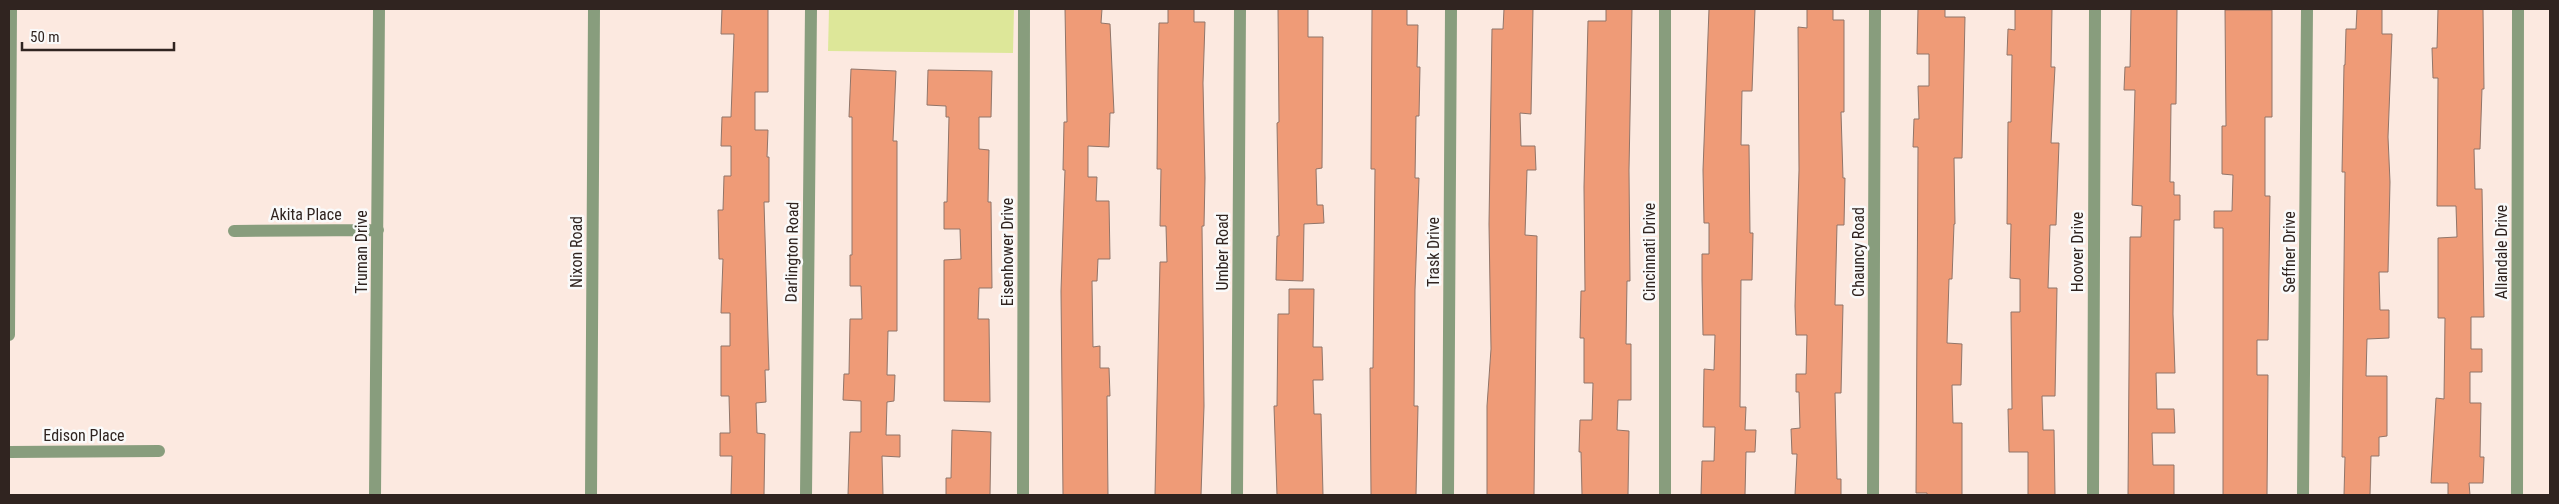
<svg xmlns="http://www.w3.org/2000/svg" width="2559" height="504" font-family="'Roboto Condensed',sans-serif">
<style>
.green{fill:#dde799}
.building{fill:#ef9b77;stroke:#917569}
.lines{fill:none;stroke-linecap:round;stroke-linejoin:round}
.minor{stroke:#889d7d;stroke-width:12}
.tertiary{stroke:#889d7d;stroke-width:12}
.labels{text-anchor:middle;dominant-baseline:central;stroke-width:5;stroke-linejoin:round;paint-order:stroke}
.street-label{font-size:16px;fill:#302420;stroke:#fafafa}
</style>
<rect width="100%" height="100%" fill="#fce9e0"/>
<path class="green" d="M829 9H1014L1013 53 828 51Z"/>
<path class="building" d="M722 9H768V92H755V130H768L767 157H769V202H764L769 370H765L766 402 756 403 757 433 765 434 764 495H731L732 456H720V433H730L729 396H721V346H730V313H721L723 259H719L718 210H723L724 176H731V146H721L722 117H731L734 34H721Z
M1065 9H1102L1101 23 1110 24 1114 113H1110L1109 147 1088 146V177H1097L1096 201H1109L1110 259H1098L1097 281H1092L1093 347 1100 346V368H1109L1110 396H1107L1108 495H1063L1061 291 1065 170H1063L1064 122H1067Z
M1168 9H1194V22H1205L1203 83 1205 178 1204 226H1202L1204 406 1201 495H1155L1160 262H1167L1166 226H1160L1161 169H1157L1158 69 1159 23H1168Z
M1278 9H1308V37H1323L1322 168 1316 169 1317 205H1323L1324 223 1304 224 1303 281 1276 280 1277 236H1279L1277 123 1279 122Z
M1372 9H1407V25H1418L1417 67H1420L1419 116H1416L1415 178H1419L1415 290 1414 406H1418L1416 495H1371L1370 368H1373L1375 169H1371Z
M1504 9H1533L1531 114 1520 113 1521 146H1535L1536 170H1527L1525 235 1537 236 1534 495H1487V406L1491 349 1489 224 1492 29H1503Z
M1606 9H1632L1629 170 1630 281H1627L1626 344H1631V400H1618L1617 430 1629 431 1628 495H1582L1581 452H1579L1580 420H1592L1593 383H1584V338H1580L1581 291H1585L1584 187 1588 21H1606Z
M1709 9H1755L1752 91H1742L1741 145H1749L1750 233H1753L1752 280H1741L1740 407H1746L1745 430H1756L1755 452H1746L1745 495H1701L1702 461H1714L1715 427H1703L1704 369 1714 370 1715 335H1703L1702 280V254H1709V223H1704L1703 170Z
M1807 9H1833V20H1844V112H1841L1843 178H1845L1844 225H1837L1835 305H1843L1841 393H1835L1837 479H1841V495H1795L1797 454H1792L1791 429 1800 428 1799 392H1796V374H1806L1807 335H1796L1795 306 1799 170 1798 27 1807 28Z
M1918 9H1945V17H1965L1962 158H1954L1955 224H1954L1952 279H1949L1947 343 1962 344 1961 385H1952L1953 423H1962V495H1927V493H1916L1918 147H1913L1914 119H1919L1918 86H1929V54H1917Z
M2015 9H2052L2051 67H2055L2051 143H2059L2056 225H2050L2048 288H2057L2055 396H2042L2043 430H2054L2055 495H2028V452H2009L2008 409H2012L2011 312H2020V279L2010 278 2011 224H2007L2008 122H2011L2012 55H2007L2008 29 2015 30Z
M2131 9H2177L2176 104H2171L2170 182H2174V195H2180V220H2174L2173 314 2175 373H2156L2157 409H2174L2175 433H2152L2153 465H2174V495H2128L2130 237H2141L2142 206 2132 205 2135 90H2124L2125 67H2130Z
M2357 9H2382V34H2392L2388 137 2390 182 2388 272H2379L2380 310H2389V338L2367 339 2366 376H2387V436L2379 437V456H2371L2370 495H2344L2345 457H2342L2345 172H2342L2344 65H2345L2346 29H2356Z
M2438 9H2483L2484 89H2482L2480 149H2474L2475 189H2482L2484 317H2471V349H2482V372H2470V403H2481L2480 457H2484L2483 483H2469L2470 495H2448V483H2431L2436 398 2444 399 2445 318H2438V238L2457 237 2456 206H2437L2438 78H2433L2432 48H2437Z
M2225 10H2272V117H2265V196H2270L2268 340H2257V375H2268L2267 495H2223V228H2214V211H2232L2233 175 2222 174V126H2226Z
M851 69 896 71 893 141H897V331H888L887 375H895L894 401 887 402 886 435H900V457L882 456 883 495H848L850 432H861V401L843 400 844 374H849L850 319H862L861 286H850V255H852V117H849Z
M928 70 992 71 991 117H979V149L989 150 988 202H991L992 288H979L978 319H989L990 402 944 401V260L961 259 960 229H944V202H947L949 117H946V106L927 105Z
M1289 289H1314L1313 347H1322L1323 380H1313L1314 414H1321L1323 495H1277L1274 406H1277L1278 314H1289Z
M952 430 991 432 990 495H946V478H951Z"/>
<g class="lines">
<path class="minor" d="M234 231 378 230
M9 335 11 9
M9 452 159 451
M375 495 379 9
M591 495 594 9
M1023 495 1024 9
M1237 495 1240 9
M1448 495 1451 9
M1665 495V9
M1873 495 1875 9
M2093 495 2095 9
M2303 495 2307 9
M2517 495 2518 9"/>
<path class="tertiary" d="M806 495 811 9"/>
</g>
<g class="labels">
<g class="street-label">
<text x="306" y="214">Akita Place</text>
<text transform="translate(361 252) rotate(-90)">Truman Drive</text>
<text transform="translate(576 252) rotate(-90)">Nixon Road</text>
<text transform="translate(792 252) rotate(-89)">Darlington Road</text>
<text transform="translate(1007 252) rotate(-90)">Eisenhower Drive</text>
<text transform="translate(1222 252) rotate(-90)">Umber Road</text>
<text transform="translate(1433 252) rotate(-90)">Trask Drive</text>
<text transform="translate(1649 252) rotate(-90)">Cincinnati Drive</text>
<text transform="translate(1858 252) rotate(-90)">Chauncy Road</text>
<text transform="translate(2077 252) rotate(-90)">Hoover Drive</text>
<text transform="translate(2289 252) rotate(-90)">Seffner Drive</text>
<text transform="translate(2501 252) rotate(-90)">Allandale Drive</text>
<text x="84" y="435">Edison Place</text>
</g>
</g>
<rect width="2559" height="504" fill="none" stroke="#302420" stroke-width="20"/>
<path d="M22 42v8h152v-8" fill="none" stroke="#302420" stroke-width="2.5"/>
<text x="30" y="42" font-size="15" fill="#302420" stroke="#fafafa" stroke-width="4" paint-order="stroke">50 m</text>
</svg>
